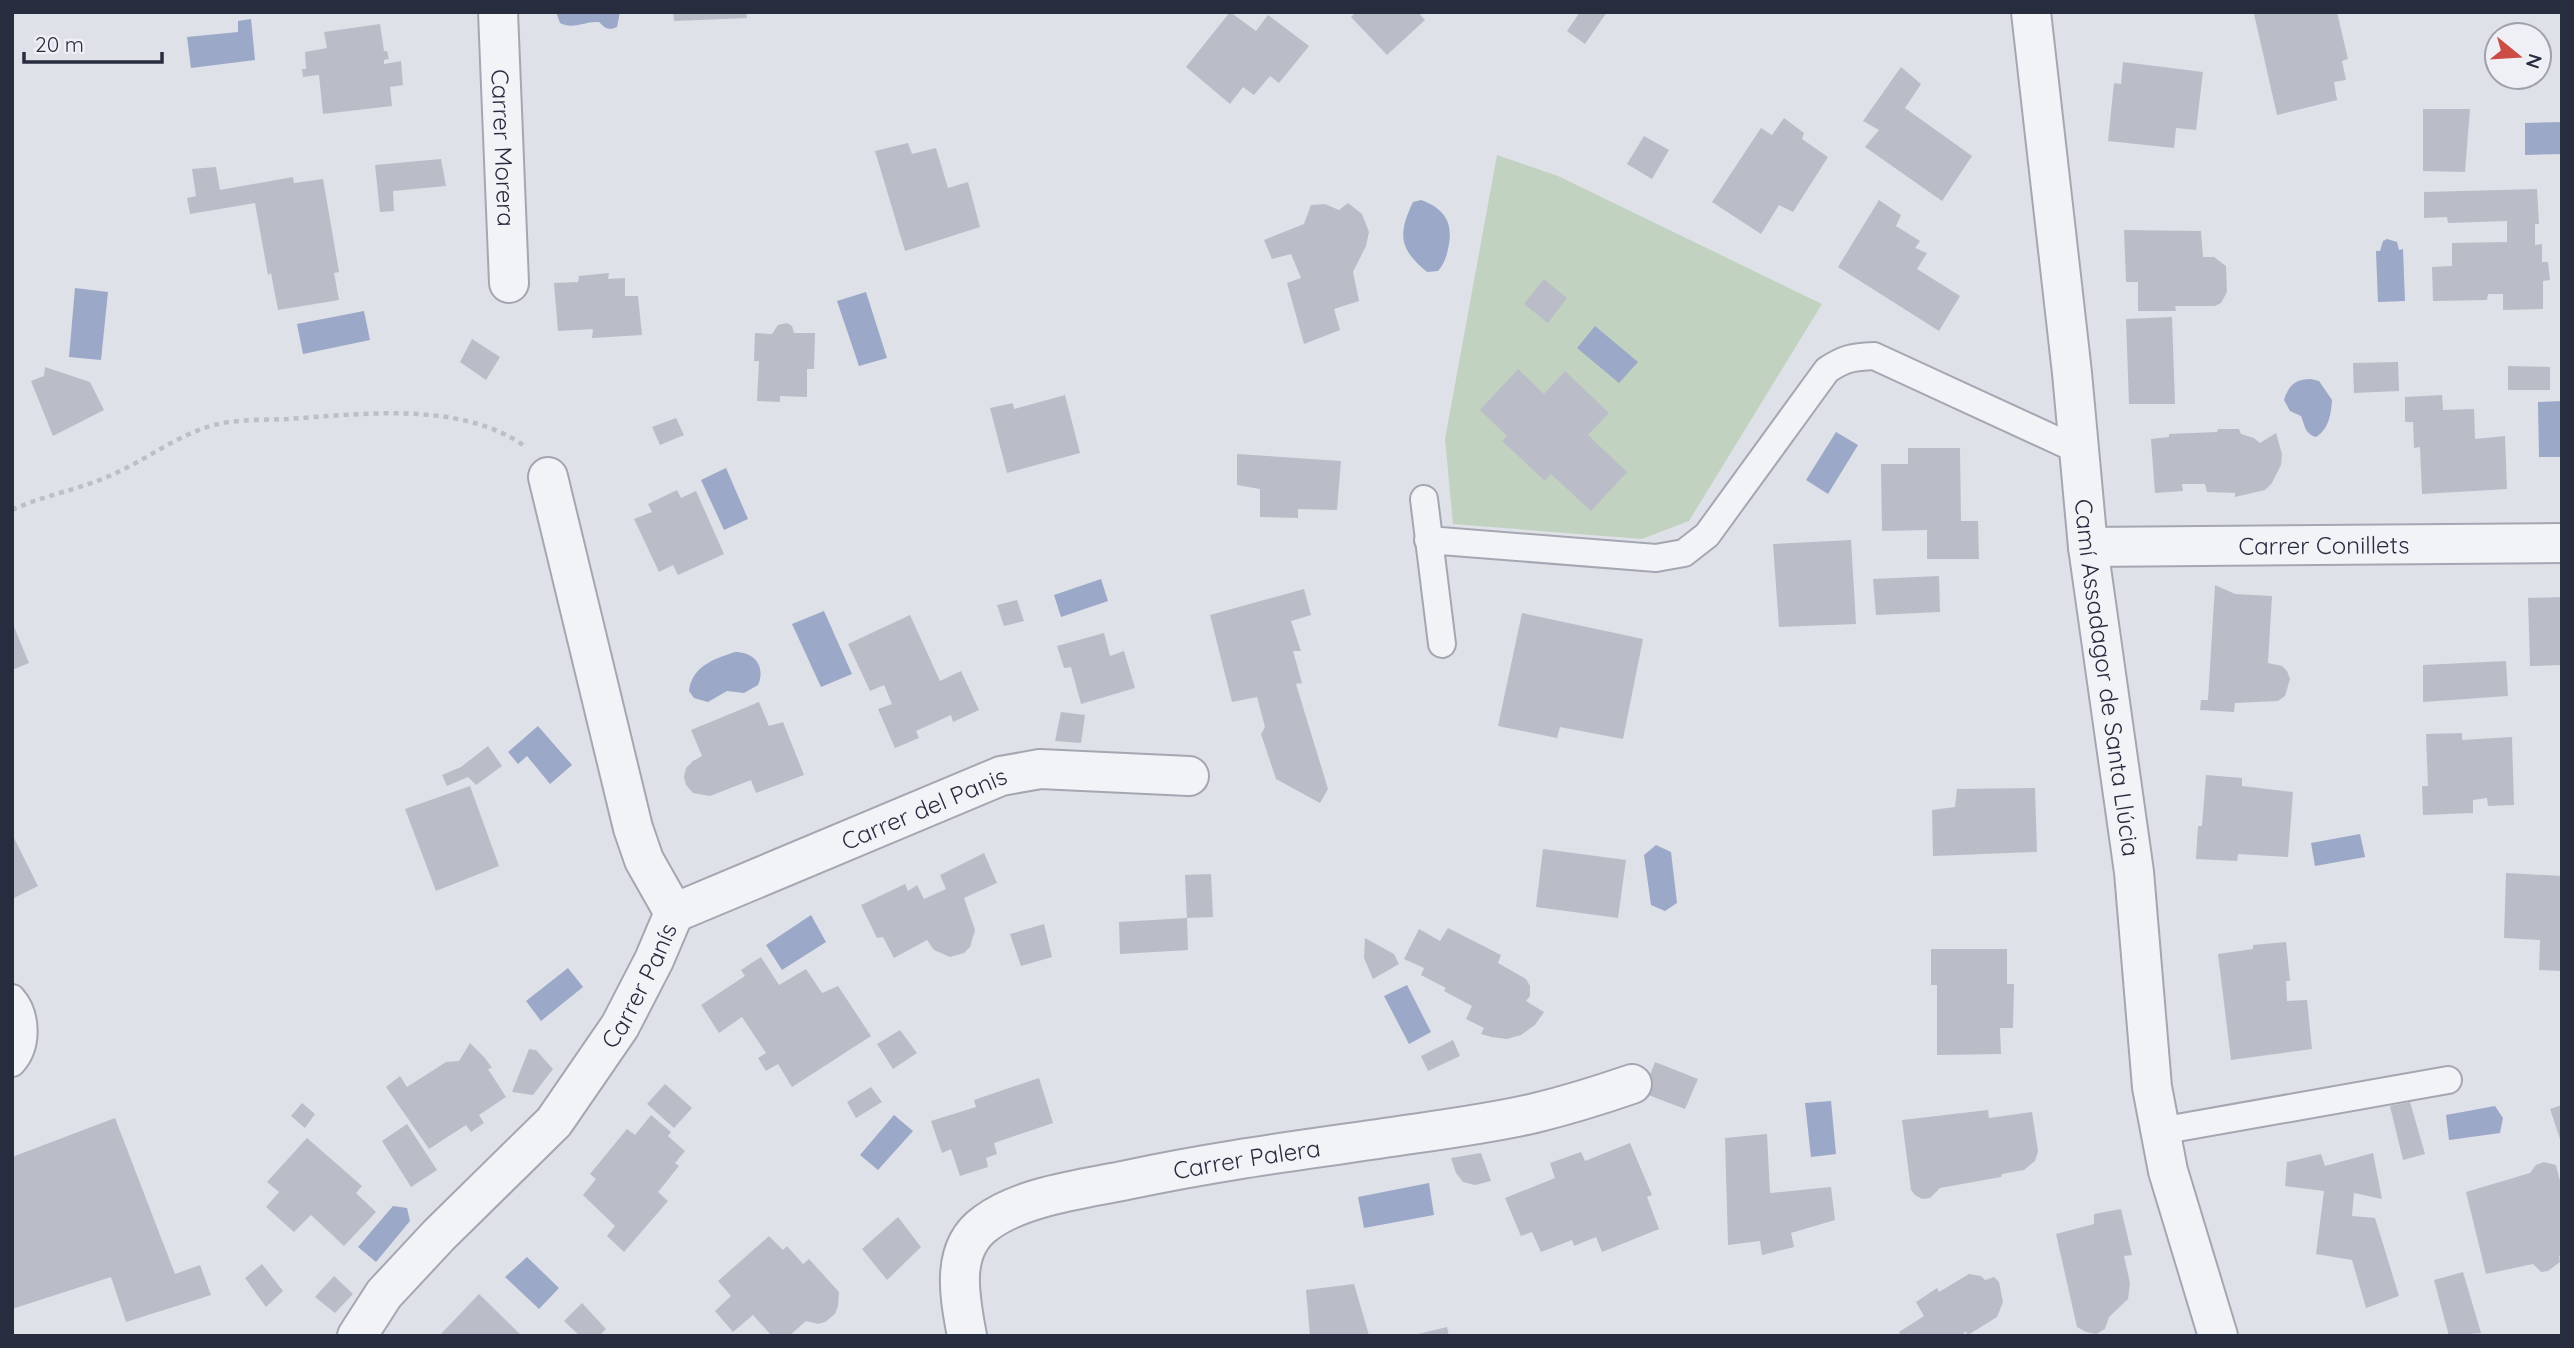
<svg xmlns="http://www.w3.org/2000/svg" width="2574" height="1348" font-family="Quicksand,sans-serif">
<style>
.green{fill:#c2d2c1}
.water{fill:#9ba8c8}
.building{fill:#babcc8}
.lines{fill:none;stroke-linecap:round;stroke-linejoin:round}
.service-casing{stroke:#a4a7b2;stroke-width:30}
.minor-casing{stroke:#a4a7b2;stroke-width:42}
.path{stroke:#bdbfc7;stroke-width:4.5;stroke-dasharray:5 5;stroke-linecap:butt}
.service{stroke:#f2f3f7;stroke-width:26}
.minor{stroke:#f2f3f7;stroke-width:38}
.labels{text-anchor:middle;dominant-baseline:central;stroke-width:7;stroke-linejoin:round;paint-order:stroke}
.street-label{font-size:24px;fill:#282c3f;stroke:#eff0f6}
</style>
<rect width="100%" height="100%" fill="#dfe1e8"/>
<path class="green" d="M1497 155 1558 176 1822 304 1689 521 1642 539 1453 524 1445 439Z"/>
<path class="water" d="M556 12H620L617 27C608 31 605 28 599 22 584 21 573 30 560 23Z
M251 19 255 60 191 68 187 37 238 32V21Z
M2562 122V154L2525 155V123Z
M1421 200C1443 208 1453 221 1449 244 1447 255 1445 263 1438 271L1427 272C1400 250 1397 235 1413 202Z
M2387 239 2397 242 2399 250 2403 249 2405 301 2378 302 2376 251H2380L2383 241Z
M75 288 108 292 101 360 69 357Z
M866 292 887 358 859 366 837 301Z
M364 311 370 340 303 354 297 324Z
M1595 326 1638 362 1619 383 1577 348Z
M2311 379 2319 381 2332 400C2331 414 2329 429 2316 437 2305 434 2305 426 2301 416L2290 411 2284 400C2289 385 2295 379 2311 379Z
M2562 401V457H2539L2538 402Z
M1836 432 1858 445 1828 494 1806 480Z
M726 468 748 519 724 530 701 480Z
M1101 579 1108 601 1061 617 1054 595Z
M824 611 852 674 821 687 792 624Z
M735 652C755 652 766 667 758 685L744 693 727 691 708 702 694 698 689 691C692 666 714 659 735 652Z
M538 726 572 765 550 784 527 756 518 764 508 752Z
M2360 834 2365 857 2315 866 2311 843Z
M1656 845 1671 852 1677 903 1665 911 1651 905 1644 855Z
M811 915 826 942 782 970 766 945Z
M568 968 583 987 541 1021 526 1001Z
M1407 985 1431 1032 1409 1044 1384 996Z
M1831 1101 1836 1154 1811 1157 1805 1103Z
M2495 1106 2503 1118 2500 1133 2449 1140 2446 1115Z
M894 1115 913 1131 878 1170 860 1155Z
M1429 1183 1434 1215 1364 1228 1358 1197Z
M393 1206 407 1208 410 1221 376 1262 358 1247Z
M527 1257 559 1288 539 1309 505 1277Z"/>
<path class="building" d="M673 12H746L747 18 674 21Z
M1230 12 1256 31 1268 15 1309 46 1279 83 1270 76 1254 95 1243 87 1230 104 1186 67Z
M1356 12H1418L1425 20 1387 55 1351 17Z
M1580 12H1607L1585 44 1567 31Z
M2263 12H2337L2348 59 2342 61 2346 80 2334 82 2337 100 2277 115 2254 14Z
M380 24 384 51H387L389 59 384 60V64L401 61 403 85 390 87 392 106 323 114 319 75 303 77 302 69H306L305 52 327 48 324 32Z
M2123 62 2203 72 2196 130 2176 128 2174 148 2108 141 2114 83 2121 84Z
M1901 67 1921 84 1905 108 1972 156 1942 201 1865 147 1879 130 1863 121Z
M2423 109H2470L2465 172 2423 171Z
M1784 118 1804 133 1802 139 1828 157 1793 212 1779 205 1761 234 1712 202 1761 128 1772 135Z
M1644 136 1669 150 1652 179 1627 164Z
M908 143 912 154 936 148 948 188 968 182 980 227 905 251 875 151Z
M441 159 446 186 393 191 394 211 380 212 375 165Z
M216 167 220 190 293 177 294 183 323 179 339 272 334 273 339 300 278 310 271 273 268 275 255 203 190 214 187 198 196 196 192 169Z
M2537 189 2539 224H2535V245L2542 244V262H2548L2550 280 2543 281V309L2503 310V294H2488L2487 300 2433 301 2432 267 2452 266V243L2507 242V221L2448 223 2447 217 2424 218V192Z
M1879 200 1901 215 1896 226 1920 241 1915 248 1927 253 1917 269 1960 296 1939 331 1838 267Z
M1348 203 1362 214 1369 232 1366 246 1353 272 1359 301 1334 309 1340 330 1304 344 1287 283 1301 278 1291 254 1272 259 1264 240 1304 224 1311 205 1325 204 1339 210Z
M2124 230 2201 231 2203 257H2214L2226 266 2227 292 2221 303 2215 306H2175L2176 311H2138V282H2126Z
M609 273 608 279 625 278V296H638L642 335 592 338 593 329 558 331 554 283 578 282 579 276Z
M1544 279 1567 298 1548 323 1524 304Z
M2172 317 2175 404H2129L2126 319Z
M787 323 792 326 794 333H815L814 369H807V397L780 396V402L757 401 759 361H754L755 333 772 334 778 325Z
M472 339 500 357 486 380 460 362Z
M2398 362 2399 391 2354 393 2353 363Z
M2508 366 2550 367V390H2508Z
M45 367 90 382 104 410 53 436 31 381 44 376Z
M1518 369 1544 394 1565 371 1609 413 1588 435 1627 472 1591 511 1551 474 1545 481 1502 441 1507 436 1480 410Z
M1065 395 1080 453 1007 473 990 408 1013 403 1014 409Z
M2442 395 2443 410 2474 409 2475 439 2505 436 2507 489 2422 494 2420 447 2414 448 2413 422H2405V397Z
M676 418 684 435 660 445 652 427Z
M2218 429H2239L2241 434 2254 438 2260 443 2276 433 2282 454 2281 465 2272 483 2265 490 2235 497V493L2207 492 2205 484H2182L2183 491 2155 493 2151 439 2169 437V434L2217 432Z
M1908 448H1960L1961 521H1978L1979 559H1927V530L1882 531 1881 464H1908Z
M1237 454 1341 461 1337 510 1298 509V518L1260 517V489L1237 485Z
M677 490 681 498 696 491 724 554 678 575 673 565 659 572 634 519 652 512 648 504Z
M1851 540 1856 624 1779 627 1773 544Z
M1939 576 1940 612 1876 615 1873 579Z
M2215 585 2235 594 2272 596 2268 663 2282 666 2287 671 2290 679 2285 696 2278 701 2235 703 2234 712 2200 710 2201 700H2208Z
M1304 589 1311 615 1291 621 1301 651H1293L1302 683 1296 684 1328 789 1320 803 1276 779 1261 734 1265 727 1257 697 1232 702 1210 615Z
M2562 597V665L2530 666 2528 598Z
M1017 600 1024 621 1004 626 997 605Z
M1522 613 1643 639 1623 739 1560 727 1557 738 1498 726Z
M910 615 940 681 961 671 979 710 953 722 951 715 916 731 919 738 895 748 878 709 892 704 884 685 870 691 848 644Z
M12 622 29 663 12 670Z
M1104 633 1110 656 1124 651 1135 688 1081 704 1071 667 1064 668 1057 646Z
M2506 661 2508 696 2423 702V665Z
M759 702 769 726 783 722 804 775 756 793 751 780 710 796 693 793 686 785 684 777 686 768 693 761 702 756 691 730Z
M1061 712 1085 715 1081 743 1055 741Z
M2462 733V740L2512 737 2514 805 2488 806 2487 798 2473 800V813L2423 815 2422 786H2428L2426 734Z
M488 746 502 766 476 785 468 777 447 786 442 775 461 767Z
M2206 775 2242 778V786L2293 792 2288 857 2238 854 2237 861 2196 859 2198 826H2202Z
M470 786 499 866 436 891 405 809Z
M2035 788 2037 852 1933 856 1932 810 1955 807 1957 789Z
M12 834 38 886 12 899Z
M1543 849 1626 860 1618 918 1536 907Z
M984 853 997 883 964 898 975 930 970 947 964 953 950 957 934 950 927 940 894 958 883 937 877 938 861 905 905 884 908 891 917 885 924 899 946 889 940 875Z
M2506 873 2562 876V971L2539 970 2540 940 2504 938Z
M1211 874 1213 917 1187 918 1188 950 1120 954 1119 922 1187 918 1185 875Z
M1044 924 1052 957 1021 966 1010 934Z
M1448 928 1501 955 1498 963 1526 979 1530 986V996L1526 1001 1544 1012 1535 1025 1521 1035 1507 1039 1491 1037 1481 1034 1484 1028 1466 1019 1472 1006 1444 991 1446 988 1421 975 1424 968 1404 959 1419 929 1440 941Z
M1365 938 1394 954 1399 964 1373 979 1364 958Z
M2286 942 2290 981H2286L2287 1001 2307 1000 2312 1049 2231 1060 2218 954 2253 949V945Z
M1931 949H2007V984H2014L2013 1028H2000L2001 1054 1937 1055V985H1931Z
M761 957 779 985 806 969 822 993 838 986 871 1036 792 1087 778 1064 766 1071 758 1058 766 1053 742 1017 719 1033 701 1005 745 976 741 970Z
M900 1030 917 1053 893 1069 877 1044Z
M1453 1040 1460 1056 1428 1071 1421 1056Z
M470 1043 485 1058 492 1068 488 1069 506 1097 479 1115 484 1123 471 1132 466 1125 429 1149 386 1087 400 1076 407 1087 446 1062 459 1061Z
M529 1049 536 1050 553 1069 533 1095 512 1092Z
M1655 1062 1698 1079 1685 1109 1643 1093Z
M1039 1078 1053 1123 994 1143 997 1154 986 1158 988 1167 960 1176 951 1149 942 1153 931 1121 976 1107 974 1100Z
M665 1084 692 1108 674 1128 647 1104Z
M871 1087 882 1102 856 1118 847 1102Z
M2410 1102 2425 1154 2403 1160 2390 1106Z
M302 1103 315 1114 305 1128 291 1116Z
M2562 1105V1142H2561L2550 1109Z
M1988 1110 1989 1118 2032 1112 2038 1151 2035 1161 2024 1170 2002 1174 2001 1177 1940 1188 1930 1198 1922 1199 1915 1195 1911 1190 1902 1120Z
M651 1115 671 1132 668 1136 685 1151 675 1163 679 1166 658 1192 668 1201 624 1252 607 1236 615 1226 583 1195 596 1179 590 1174 627 1129 635 1135Z
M115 1118 175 1274 200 1265 211 1295 126 1322 111 1277 12 1309V1157Z
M407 1124 437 1170 411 1187 382 1141Z
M1767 1134 1770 1193 1831 1187 1835 1220 1791 1233 1794 1247 1762 1255 1760 1241 1728 1245 1725 1138Z
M307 1138 362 1186 356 1193 376 1212 344 1246 311 1215 294 1232 266 1207 279 1192 267 1182Z
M1630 1143 1652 1195 1647 1197 1659 1229 1602 1252 1596 1237 1574 1246 1572 1240 1541 1252 1532 1232 1521 1236 1505 1198 1555 1178 1550 1163 1581 1152 1585 1161Z
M1481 1153 1491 1181 1475 1185 1463 1182 1456 1173 1451 1158Z
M2373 1153 2382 1199 2354 1193 2352 1216 2375 1218 2399 1296 2366 1308 2352 1260 2316 1254 2324 1191 2285 1186 2287 1162 2321 1154 2325 1166Z
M2544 1162 2556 1165 2562 1189V1255L2559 1256 2560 1262 2548 1271 2541 1272 2533 1264 2486 1274 2466 1192 2530 1173 2536 1165Z
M2121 1209 2132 1255 2124 1256 2130 1283 2128 1299 2109 1317 2105 1329 2096 1334 2086 1332 2077 1327 2056 1234 2094 1224V1214Z
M898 1217 921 1247 887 1280 862 1249Z
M769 1236 783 1250 787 1246 803 1264 809 1259 839 1292 838 1306 835 1314 825 1322 818 1324 806 1321 789 1336 771 1335 753 1315 733 1332 715 1311 731 1296 718 1281Z
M262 1264 283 1291 266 1307 245 1278Z
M2463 1272 2481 1333 2449 1336 2434 1280Z
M1969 1274 1981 1276 1985 1280 1994 1277 1999 1282 2003 1302 1997 1317 1968 1335 1965 1331 1963 1336H1901L1899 1332 1924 1316 1916 1302 1937 1288 1939 1292Z
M334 1276 353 1294 335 1313 315 1297Z
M1354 1284 1369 1335 1310 1336 1306 1290Z
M479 1294 522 1336H439Z
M582 1303 606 1329 599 1336H580L564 1321Z
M1447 1327 1449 1336H1414V1335Z"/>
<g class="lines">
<g class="service-casing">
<path id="service" d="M1424 499 1442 644
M1428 540 1656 558 1684 553 1707 535 1827 370C1845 358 1853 357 1874 356L2078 450
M12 998C27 1015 28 1046 12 1063
M2160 1131 2448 1080"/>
</g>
<g class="minor-casing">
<g id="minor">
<path id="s1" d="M498 12 509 283"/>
<path id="s2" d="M2031 12 2072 373 2088 547 2134 872 2152 1087 2168 1171 2218 1336"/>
<path id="s3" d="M2088 547 2562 543"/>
<path id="s4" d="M674 913 1001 776 1040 769 1189 776"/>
<path id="s5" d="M357 1336 384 1294 439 1235 554 1122 620 1026 654 960 674 913 644 860 633 828 548 477"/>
<path id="s6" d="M967 1336C960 1298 949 1249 986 1223 1022 1196 1083 1189 1127 1180 1210 1162 1294 1151 1378 1139 1430 1131 1484 1125 1535 1113 1568 1105 1600 1095 1632 1084"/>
</g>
</g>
<path class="path" d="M12 510C46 494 84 489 118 472 150 457 178 435 214 425 237 419 264 420 288 419 362 414 459 401 523 445"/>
<use href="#service" class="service"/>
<use href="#minor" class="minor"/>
</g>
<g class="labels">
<g class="street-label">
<text stroke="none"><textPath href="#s1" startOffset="136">Carrer Morera</textPath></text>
<text stroke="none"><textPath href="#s3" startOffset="236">Carrer Conillets</textPath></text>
<text stroke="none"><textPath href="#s2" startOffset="670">Camí Assadagor de Santa Llúcia</textPath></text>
<text stroke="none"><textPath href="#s4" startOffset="271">Carrer del Panis</textPath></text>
<text stroke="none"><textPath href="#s5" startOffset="453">Carrer Panís</textPath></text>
<text stroke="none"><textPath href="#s6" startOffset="392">Carrer Palera</textPath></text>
</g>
</g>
<rect width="2574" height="1348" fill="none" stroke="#282c3f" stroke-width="28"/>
<g transform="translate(2518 56) rotate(108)"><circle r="33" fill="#eff0f6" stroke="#9fa2ad" stroke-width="2"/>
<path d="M0-5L12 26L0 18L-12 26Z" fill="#cc4c46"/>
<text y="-10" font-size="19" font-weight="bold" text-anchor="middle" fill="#282c3f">N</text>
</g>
<path d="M24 52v10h138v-10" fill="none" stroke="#282c3f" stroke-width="3.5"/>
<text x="35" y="52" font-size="21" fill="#282c3f" stroke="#eff0f6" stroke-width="5" paint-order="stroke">20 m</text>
</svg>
